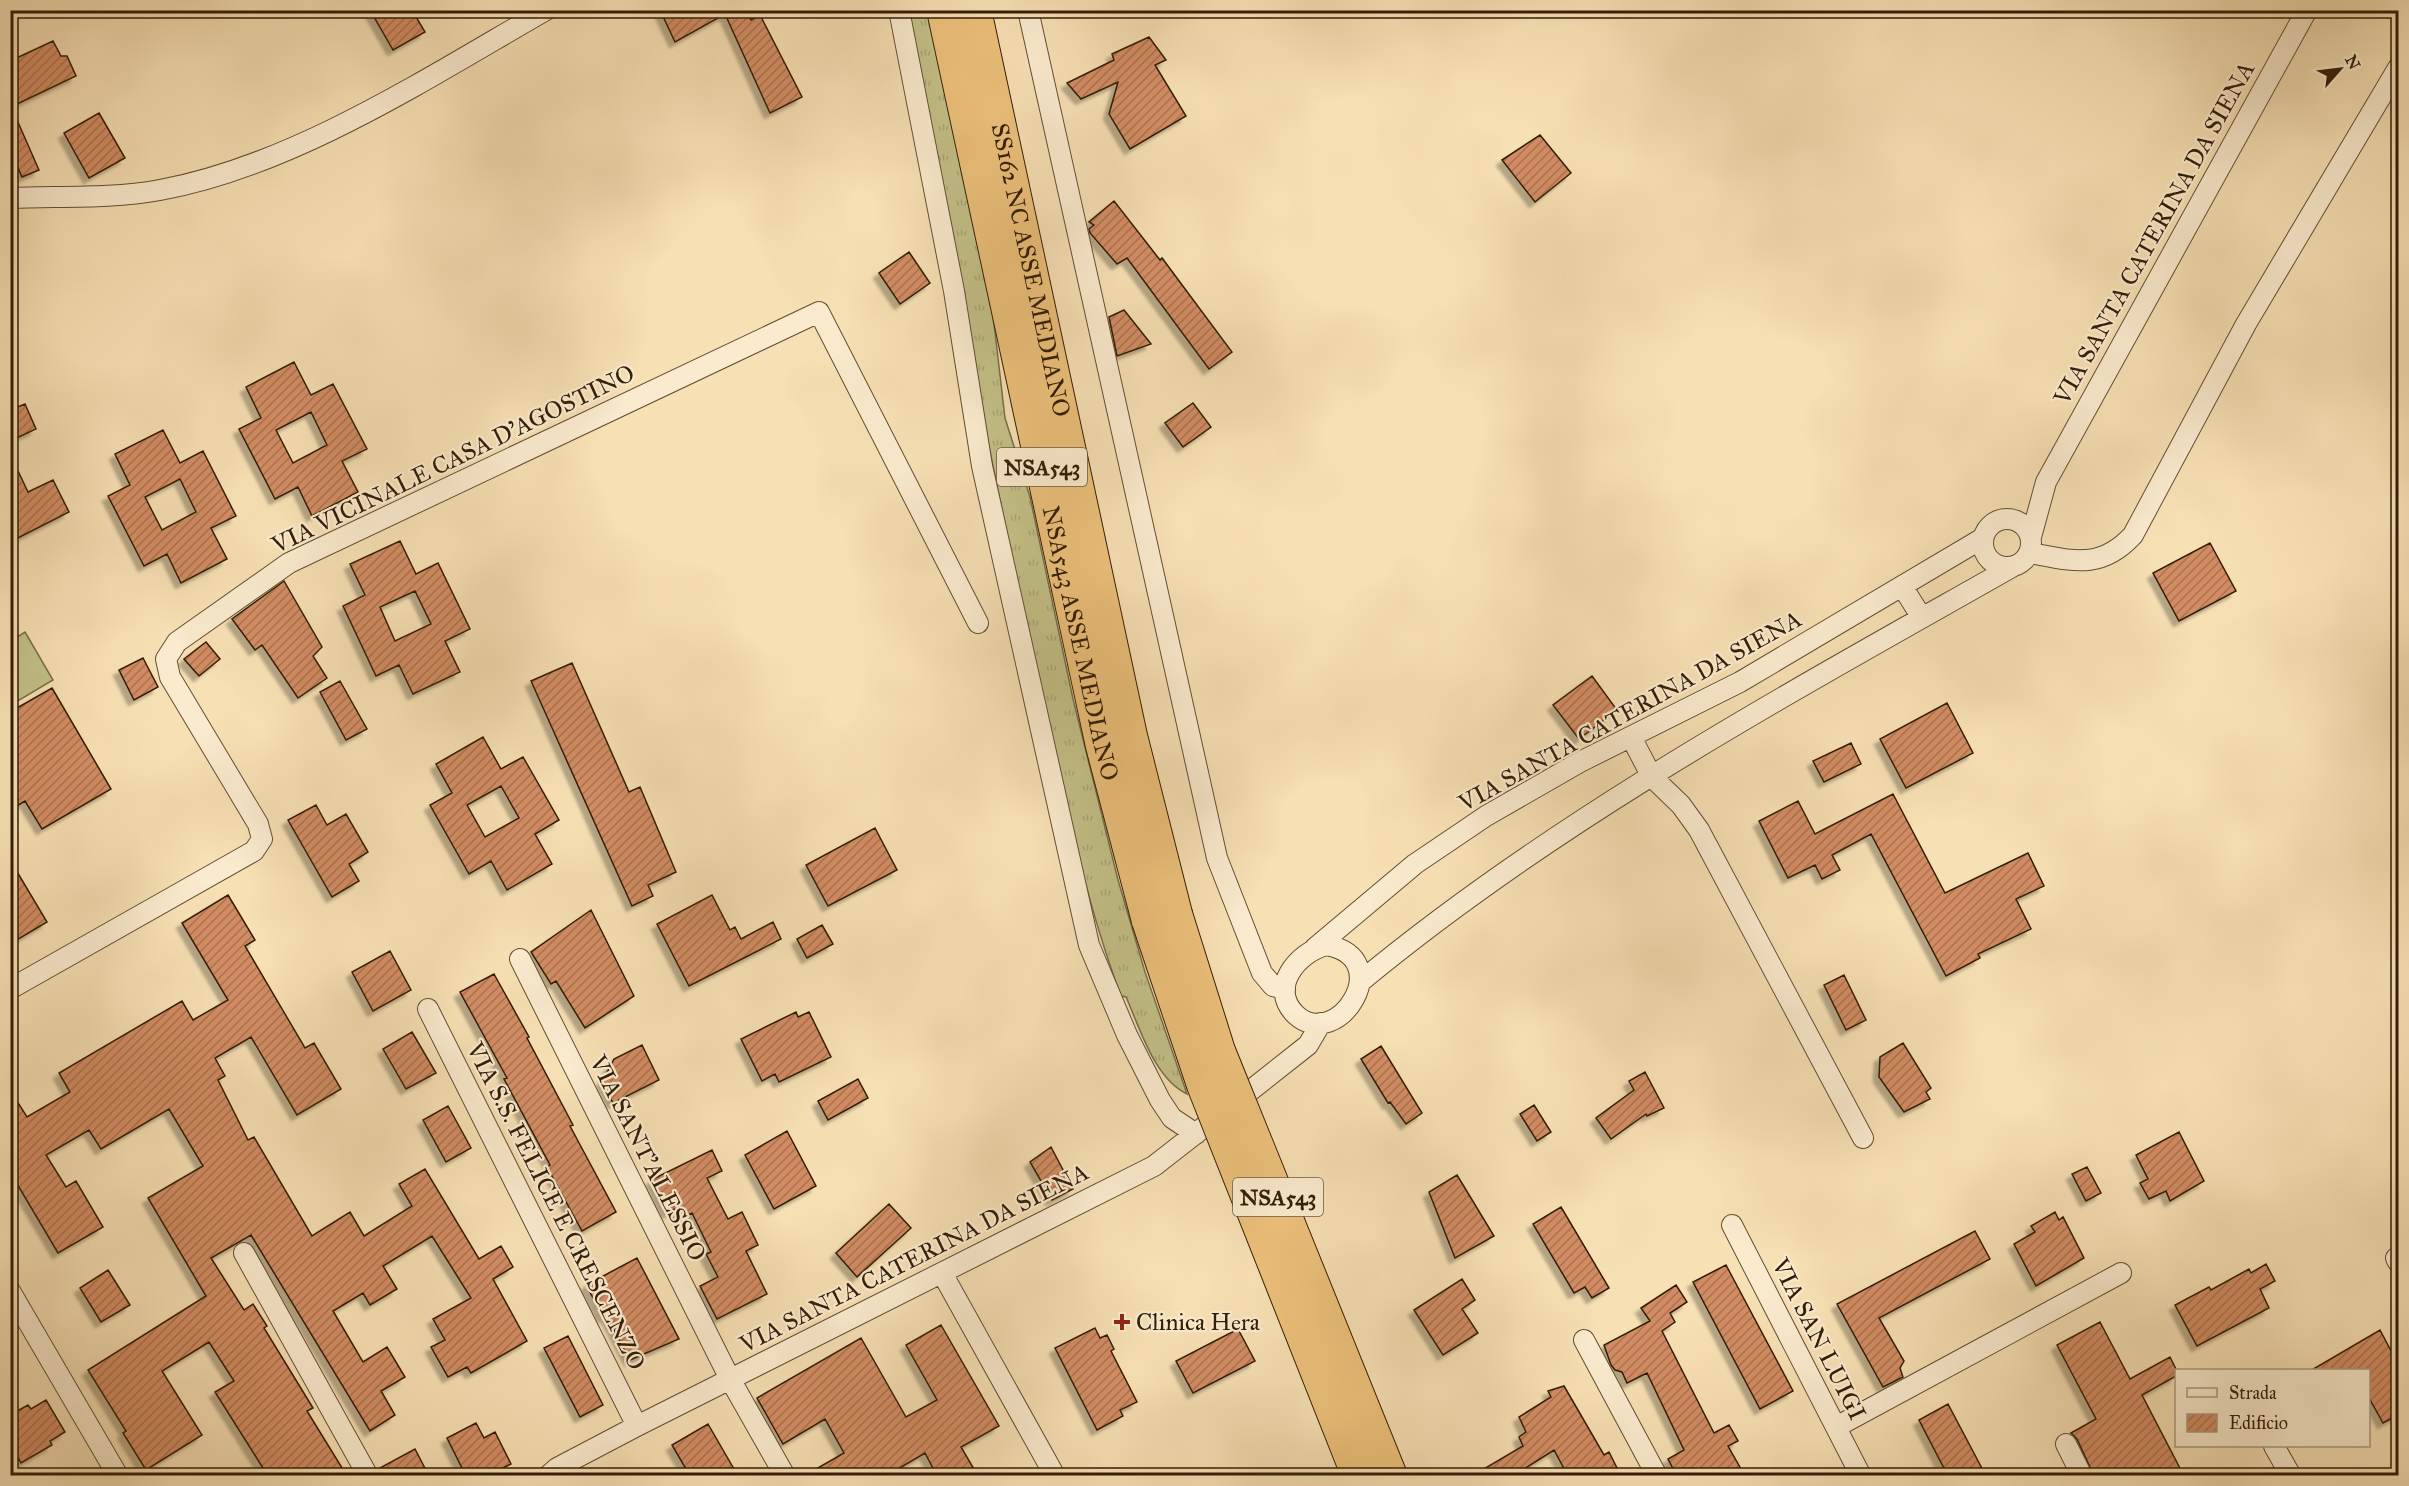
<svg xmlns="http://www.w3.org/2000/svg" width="2409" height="1486" font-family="'IM FELL Great Primer',serif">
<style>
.grass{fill:url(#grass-tufts);stroke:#7a6e47;stroke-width:1.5}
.garden{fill:#c3c088;stroke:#7a6e47;stroke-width:1.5}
.building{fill:url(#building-hatch);stroke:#321d06;stroke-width:1.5;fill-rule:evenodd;filter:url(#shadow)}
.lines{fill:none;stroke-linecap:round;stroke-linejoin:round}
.minor-casing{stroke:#634e32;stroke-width:22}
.trunk-casing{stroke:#321d06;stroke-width:34}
.minor{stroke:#faebce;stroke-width:20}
.trunk{stroke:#ecc07a;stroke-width:32}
.trunk-bridge-casing{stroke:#321d06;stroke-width:34;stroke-linecap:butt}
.trunk-bridge{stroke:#ecc07a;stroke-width:32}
.poi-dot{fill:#8f2418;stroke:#faebce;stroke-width:2}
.labels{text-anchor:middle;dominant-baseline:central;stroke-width:4.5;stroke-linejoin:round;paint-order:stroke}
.shield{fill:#faebce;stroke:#6e5b42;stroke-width:1.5}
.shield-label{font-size:22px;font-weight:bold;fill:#321d06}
.street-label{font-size:24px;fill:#321d06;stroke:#faebce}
.poi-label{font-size:24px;fill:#321d06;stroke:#faebce;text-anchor:start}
</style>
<defs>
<pattern id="grass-tufts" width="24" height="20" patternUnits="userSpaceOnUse" patternTransform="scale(1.5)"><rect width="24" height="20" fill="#c3c088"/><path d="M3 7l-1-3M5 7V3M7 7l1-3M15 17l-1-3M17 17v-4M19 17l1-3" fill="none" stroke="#a8a574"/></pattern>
<pattern id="building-hatch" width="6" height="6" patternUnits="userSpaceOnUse" patternTransform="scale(1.5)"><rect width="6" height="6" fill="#d28c63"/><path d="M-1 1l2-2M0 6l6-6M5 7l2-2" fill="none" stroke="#ab7250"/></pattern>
<filter id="shadow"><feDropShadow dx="-5.5" dy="5.5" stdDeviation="1.5" flood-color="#0004"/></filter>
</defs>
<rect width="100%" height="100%" fill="#f7e0b4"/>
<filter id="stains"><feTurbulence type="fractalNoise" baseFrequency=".00333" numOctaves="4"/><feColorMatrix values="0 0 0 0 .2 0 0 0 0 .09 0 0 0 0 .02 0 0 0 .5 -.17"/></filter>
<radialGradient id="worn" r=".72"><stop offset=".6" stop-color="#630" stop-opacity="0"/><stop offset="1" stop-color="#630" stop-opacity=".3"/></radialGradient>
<path class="grass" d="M906 11H930L993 315 1005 418 1030 497 1073 699 1118 880 1145 972 1187 1094C1154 1078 1140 1028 1126 997L1121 996C1081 889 1060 775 1035 663 986 446 947 228 906 11Z"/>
<path class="garden" d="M25 632 53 680 11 705V641Z"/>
<path class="building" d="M370 10H412L425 32 393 50Z
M660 10H746L751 20 760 15 802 97 770 113 725 14 675 42Z
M1149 37 1166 60 1155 65 1186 116 1130 149 1109 114 1118 82 1081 99 1067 83 1114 60 1112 54Z
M53 41 61 56H67L76 76 15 105 10 95V61Z
M10 104 39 170 22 177 10 150Z
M99 113 125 158 89 178 64 133Z
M1540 135 1571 173 1535 202 1502 160Z
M1114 201 1160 260 1162 258 1232 352 1209 369 1127 258 1117 264 1090 233 1089 229 1094 225 1089 222Z
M909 252 930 283 900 304 879 273Z
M1124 310 1151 344 1117 356 1109 317Z
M294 362 311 395 333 384 367 449 342 461 358 492 312 516 298 487 275 499 239 429 261 418 246 387ZM311 412 327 445 293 463 276 430Z
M1193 403 1211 427 1183 447 1165 423Z
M25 404 36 429 10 441V410Z
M163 430 180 463 203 451 236 516 211 528 227 559 181 583 167 554 144 566 108 496 130 485 115 454ZM180 479 196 512 162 530 145 497Z
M10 454 28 492 53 480 69 512 10 542Z
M400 541 416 574 438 563 470 629 445 641 460 672 413 694 399 665 376 676 343 606 365 595 350 564ZM415 591 431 624 395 641 380 607Z
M2210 543 2236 591 2179 621 2153 573Z
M284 581 322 647 313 656 327 678 298 698 262 645 255 650 232 619Z
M206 642 220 659 199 676 184 659Z
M143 658 158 687 134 700 119 670Z
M572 663 629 792 640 787 676 872 648 885 653 896 632 906 531 681Z
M1592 676 1617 710 1579 739 1553 705Z
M340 681 367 729 346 740 320 692Z
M52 688 111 789 42 829 25 801 10 810V712Z
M1947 703 1973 753 1906 788 1880 739Z
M483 737 501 769 523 757 559 820 535 834 552 864 507 890 491 861 469 874 430 805 452 793 436 764ZM501 786 519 818 485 837 467 805Z
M1851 743 1861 764 1824 782 1813 761Z
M1893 794 1945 893 2028 853 2044 886 2016 899 2031 929 1978 954 1980 958 1946 976 1871 834 1832 855 1840 870 1822 879 1815 865 1788 878 1759 821 1798 801 1815 834Z
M316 805 327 825 346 814 368 852 349 864 359 881 332 897 288 820Z
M875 828 897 870 828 906 806 865Z
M10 860 47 922 10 944Z
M228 895 255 940 245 946 305 1048 314 1043 341 1089 297 1115 251 1037 215 1058 225 1076 218 1080 248 1140 254 1137 312 1236 350 1212 364 1236 412 1206 399 1184 425 1169 479 1259 501 1246 513 1267 493 1279 527 1341 471 1373 467 1367 448 1377 431 1347 445 1340 433 1319 471 1298 432 1236 383 1266 397 1289 370 1305 363 1293 333 1311 363 1362 387 1347 405 1377 381 1391 395 1415 370 1431 251 1235 211 1258 244 1310 253 1304 267 1326 264 1328 313 1408 307 1411 347 1476H268L215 1392 234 1381 209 1342 162 1371 202 1435 146 1470 123 1433 126 1431 88 1370 206 1296 148 1198 203 1166 169 1109 101 1149 89 1130 46 1155 66 1187 76 1181 103 1227 58 1253 10 1172V1090L27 1117 70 1092 59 1073 182 1001 193 1020 228 1000 182 923Z
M712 895 730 930 735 927 741 939 773 922 781 939 689 986 657 924Z
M591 910 634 996 585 1028 556 981 551 984 531 952Z
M822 925 833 944 807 958 797 939Z
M390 951 411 990 373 1011 352 972Z
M494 974 529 1037 527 1038 573 1125 570 1126 616 1212 582 1231 547 1167 550 1165 504 1079 507 1078 460 992Z
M1844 975 1866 1020 1846 1030 1824 985Z
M796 1012 798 1017 809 1012 831 1057 779 1082 775 1074 762 1081 741 1039Z
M412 1032 436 1073 406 1089 383 1049Z
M1903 1043 1931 1088 1926 1092 1930 1099 1904 1112 1879 1077 1880 1057Z
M642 1045 659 1080 613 1103 602 1082 614 1059Z
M1381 1046 1422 1113 1406 1124 1390 1102 1388 1103 1361 1059Z
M1645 1072 1664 1108 1647 1116 1646 1114 1611 1139 1596 1118 1634 1090 1629 1081Z
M858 1079 868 1098 828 1120 818 1101Z
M1534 1105 1551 1132 1537 1141 1520 1114Z
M448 1106 471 1148 446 1162 423 1120Z
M787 1131 816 1186 774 1209 745 1155Z
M2179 1132 2204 1181 2170 1201 2166 1191 2149 1199 2140 1183 2148 1179 2136 1155Z
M1051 1147 1073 1189 1052 1200 1030 1162Z
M712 1150 722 1171 707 1178 728 1219 742 1212 758 1245 746 1251 767 1294 717 1319 700 1286 718 1277 706 1254 711 1252 692 1213 680 1219 675 1209 667 1213 651 1180Z
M2087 1167 2101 1193 2086 1201 2072 1174Z
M1457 1175 1494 1236 1455 1258 1429 1192Z
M889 1204 911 1228 857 1277 836 1253Z
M1561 1207 1609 1288 1592 1298 1585 1287 1574 1293 1533 1224Z
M2055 1212 2059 1220 2063 1217 2084 1258 2036 1286 2014 1244 2035 1232 2031 1226Z
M1975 1231 1990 1259 1879 1318 1904 1361 1900 1368 1903 1377 1883 1387 1837 1304Z
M637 1258 679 1339 630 1360 607 1317 603 1316 586 1285Z
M2266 1264 2275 1281 2260 1289 2269 1308 2197 1346 2175 1305 2209 1287 2211 1290 2249 1269 2251 1273Z
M1726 1265 1793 1391 1760 1409 1693 1282Z
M108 1270 130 1305 101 1322 80 1288Z
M1462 1279 1475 1300 1462 1309 1478 1333 1443 1355 1414 1310Z
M1676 1285 1687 1302 1670 1313 1675 1322 1662 1331 1714 1433 1729 1425 1738 1441 1728 1446 1745 1476H1677L1668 1459 1684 1450 1647 1373 1627 1383 1622 1372 1615 1370 1611 1365 1604 1345 1650 1321 1641 1308Z
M2100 1322 2130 1379 2170 1357 2177 1371 2176 1376 2142 1395 2184 1476H2094L2077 1439 2071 1433 2096 1419 2057 1345Z
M941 1325 999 1426 961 1447 978 1476H937L925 1453 886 1476H804L844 1453 825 1419 783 1444 757 1398 861 1338 906 1417 937 1400 906 1345Z
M1095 1328 1100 1338 1107 1335 1114 1349 1111 1351 1137 1402 1120 1410 1123 1416 1097 1430 1055 1348Z
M1238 1329 1255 1361 1193 1393 1176 1361Z
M2380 1330 2398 1364V1415L2383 1423 2368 1396V1371H2310Z
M568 1336 603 1405 580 1417 544 1348Z
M1564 1386 1604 1455 1609 1452 1621 1476H1568L1554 1450 1513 1476H1472L1523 1446 1519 1437 1526 1432 1519 1417 1551 1397 1548 1391Z
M46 1400 65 1432 50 1441 52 1445 21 1463 19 1459 10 1464V1415L28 1405 31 1409Z
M1948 1404 1986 1476H1948L1919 1420Z
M476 1423 484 1438 495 1432 511 1464 488 1476H466L447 1438Z
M708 1424 738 1476H690L672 1445Z
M415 1449 429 1476H380L378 1469Z"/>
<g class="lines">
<g class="minor-casing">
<path id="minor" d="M899 10 954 291 982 466 1089 945 1127 1035 1160 1100 1172 1118 1196 1134
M1028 10 1217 858 1262 973 1273 986 1285 989
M10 198C60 196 111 199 160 190 293 166 429 77 546 10
M1983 543a24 24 0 1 1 48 0a24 24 0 1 1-48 0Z
M2031 537 2046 482 2307 10
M2030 553C2073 561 2101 570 2133 535L2246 324 2398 68
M1902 586 1922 618
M1631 737 1652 777 1681 805 1699 830 1863 1138
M1326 945C1399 958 1337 1053 1296 1015 1268 988 1297 953 1326 945Z
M1315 948 1415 864 1486 816 1580 762 1740 682 1983 538
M520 959 730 1379 785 1476
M1360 982C1558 818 1788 694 2012 567
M10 989 254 851 262 839 258 824 170 677 166 659 177 642 289 563 819 312 978 623
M428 1009 637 1426
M1232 1105 1308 1045 1321 1023
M1732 1225 1861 1476
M244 1253 368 1476
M2396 1258 2398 1262
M942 1273 1055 1476
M10 1291 118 1476
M1584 1340 1657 1476
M1836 1427 2121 1273
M2066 1444 2082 1476
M2274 1446 2291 1476
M548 1476 557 1468 637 1426 1154 1166 1204 1127"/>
</g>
<g class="trunk-casing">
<g id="trunk">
<path id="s1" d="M943 10 1102 746 1148 921"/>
<path id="s2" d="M975 10 1131 736 1176 914"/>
</g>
</g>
<use href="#minor" class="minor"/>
<use href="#trunk" class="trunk"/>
<g class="trunk-bridge-casing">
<path id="trunk-bridge" d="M1176 914 1219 1051 1391 1476
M1148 921 1203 1085 1358 1476"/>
</g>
<use href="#trunk-bridge" class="trunk-bridge"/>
</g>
<path class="poi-dot" d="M1119 1313h6v6h6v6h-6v6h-6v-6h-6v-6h6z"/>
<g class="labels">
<g class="shield">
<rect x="997" y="448" width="90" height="38" rx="4.5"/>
<rect x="1233" y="1178" width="90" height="38" rx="4.5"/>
</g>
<g class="shield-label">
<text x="1042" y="467">NSA543</text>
<text x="1278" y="1197">NSA543</text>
</g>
<g class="street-label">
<text transform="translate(2154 233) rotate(-61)">VIA SANTA CATERINA DA SIENA</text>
<text stroke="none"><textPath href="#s2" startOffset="266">SS162 NC ASSE MEDIANO</textPath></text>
<text transform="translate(453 459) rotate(-26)">VIA VICINALE CASA D'AGOSTINO</text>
<text stroke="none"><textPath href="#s1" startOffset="648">NSA543 ASSE MEDIANO</textPath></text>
<text transform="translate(1630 711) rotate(-29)">VIA SANTA CATERINA DA SIENA</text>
<text transform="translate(648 1158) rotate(63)">VIA SANT'ALESSIO</text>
<text transform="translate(556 1206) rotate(63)">VIA S.S. FELICE E CRESCENZO</text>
<text transform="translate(914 1258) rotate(-27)">VIA SANTA CATERINA DA SIENA</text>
<text transform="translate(1819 1339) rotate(63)">VIA SAN LUIGI</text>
</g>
<g class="poi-label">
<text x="1136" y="1322">Clinica Hera</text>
</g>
</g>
<rect width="2409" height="1486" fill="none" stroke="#f7e0b4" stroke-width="36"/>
<rect x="12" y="12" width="2385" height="1462" fill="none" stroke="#321d06" stroke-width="3"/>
<rect x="18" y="18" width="2373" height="1450" fill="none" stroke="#321d06" stroke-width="1.5"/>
<rect x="2175" y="1369" width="195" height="78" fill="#faebce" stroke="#aa997e" stroke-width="1.5"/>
<rect x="2187" y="1388" width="30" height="9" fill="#faebce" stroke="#aa997e" stroke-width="1.5"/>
<text x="2229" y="1399" font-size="18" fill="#321d06">Strada</text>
<rect x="2187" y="1414" width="30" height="18" fill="url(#building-hatch)" stroke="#aa997e" stroke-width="1.5"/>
<text x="2229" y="1429" font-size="18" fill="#321d06">Edificio</text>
<g transform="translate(2340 69) rotate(62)" stroke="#faebce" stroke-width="4.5" paint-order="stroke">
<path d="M0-4.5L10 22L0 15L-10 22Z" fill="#321d06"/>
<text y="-9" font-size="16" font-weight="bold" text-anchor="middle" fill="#321d06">N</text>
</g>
<rect width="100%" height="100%" filter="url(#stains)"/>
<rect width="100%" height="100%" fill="url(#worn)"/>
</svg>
